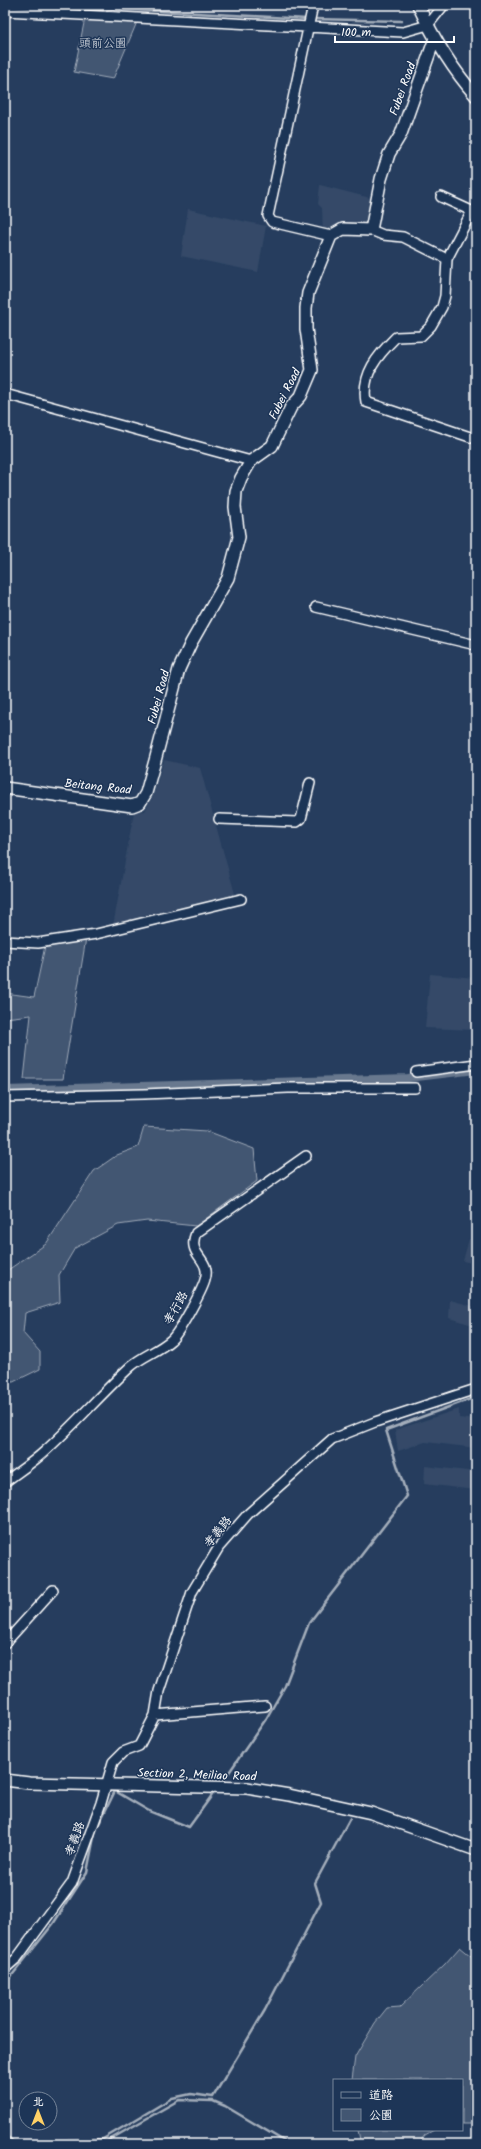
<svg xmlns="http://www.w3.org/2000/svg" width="481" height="2149" font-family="Kalam,'LXGW WenKai TC',sans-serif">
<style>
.built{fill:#344a68}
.green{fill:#425672;stroke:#a0aab8}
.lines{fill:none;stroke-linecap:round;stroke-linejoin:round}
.stream{stroke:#a4aebb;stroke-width:2.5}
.canal{stroke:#67788e;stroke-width:8}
.minor-casing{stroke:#fff;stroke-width:12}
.tertiary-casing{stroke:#fff;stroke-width:14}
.minor{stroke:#1d3557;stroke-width:9}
.tertiary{stroke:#1d3557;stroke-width:11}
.labels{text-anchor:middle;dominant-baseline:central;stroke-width:3;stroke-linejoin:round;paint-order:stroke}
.park-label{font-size:12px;fill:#bdc4ce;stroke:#1d3557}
.street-label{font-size:12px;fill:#fff;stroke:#1d3557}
</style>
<rect width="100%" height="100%" fill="#263d5e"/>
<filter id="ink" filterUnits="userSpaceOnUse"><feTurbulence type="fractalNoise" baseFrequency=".025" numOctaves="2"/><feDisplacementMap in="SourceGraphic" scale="8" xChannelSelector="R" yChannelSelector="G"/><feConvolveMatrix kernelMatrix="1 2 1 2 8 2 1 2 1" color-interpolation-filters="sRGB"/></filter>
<g filter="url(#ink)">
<path class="built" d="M320 185 378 200 371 226 323 235 322 208 318 204Z
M188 209 266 226 258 272 181 256Z
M164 760 200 768 235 894 233 898 113 926 134 812 145 811 152 798Z
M430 974 476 978V1030L425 1028Z
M469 1239 476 1241V1264L463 1261Z
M450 1300 476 1307V1326L449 1318Z
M459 1409V1418L476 1420V1448L425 1442 398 1451 395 1430Z
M425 1466 476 1472V1490L424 1484Z"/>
<path class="green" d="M85 18 137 22 113 79 74 72Z
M86 938 63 1079H24L31 1015 5 1018V993L34 997 45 946Z
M144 1127 207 1131 254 1149 257 1181 196 1226 147 1221 118 1225 75 1248 59 1275 60 1302 25 1313 23 1333 40 1352V1369L5 1386V1272L46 1244 94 1171 117 1155 138 1147Z
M460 1947 476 1960V2120L471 2124H462V2080H352L355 2057 375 2023 387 2008 400 2007 445 1964Z
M358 2130H434L425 2135 418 2144H359L360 2140Z"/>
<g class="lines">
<path class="stream" d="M48 5 307 19
M312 19 402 21
M221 1784 266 1719 285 1686 309 1623 407 1496 386 1430 476 1397
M5 1984 53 1924 87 1872 95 1832 115 1791 149 1811 189 1827 215 1791
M5 2135 16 2144
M58 2144 68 2140 103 2139 172 2098 191 2094 213 2097 265 2010 321 1902 315 1883 350 1818
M102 2144 179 2100 213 2101 225 2106 289 2144"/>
<path class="canal" d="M5 1090 408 1078 476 1070"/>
<g class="minor-casing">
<path id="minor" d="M313 5 268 216 272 222 331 236
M5 11 403 32 428 25 444 5
M441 197 476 213
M472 211 447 259 445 296 442 307 431 326 421 336 396 337C378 355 361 374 366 402L476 439
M371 230 383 235 403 237 447 259
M5 394 251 461
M316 607 476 645
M219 819 297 822 301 819 310 783
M5 941 38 943 96 934 241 899
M416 1072 476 1064
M5 1097 144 1094 288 1088H415
M5 1482C18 1472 32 1463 44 1452 74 1425 101 1394 130 1367 142 1356 159 1351 171 1340 179 1333 202 1291 205 1280 212 1258 186 1256 196 1233L306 1156
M5 1643 53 1590
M155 1715 159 1691 192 1592 219 1547 248 1514 332 1439 375 1422 476 1389
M5 1965 8 1966 17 1958 72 1883 101 1803 113 1762 123 1752 139 1746 155 1715 265 1706"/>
</g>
<g class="tertiary-casing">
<path id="tertiary" d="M418 5C433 37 452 69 476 96
M5 788 132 806 140 803 146 793 156 757 179 669 191 643 228 578 239 537 235 507 236 491 241 478 251 461 272 446 291 407 301 396 312 370 306 329V308L308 293 331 236 343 229 371 230 381 179 389 154 401 134 435 38
M5 1780 29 1783 247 1788 289 1795 371 1813 476 1850"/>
</g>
<use href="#minor" class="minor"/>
<use href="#tertiary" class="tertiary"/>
</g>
</g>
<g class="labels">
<g class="park-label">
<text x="103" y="43">頭前公園</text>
</g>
<g class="street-label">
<text transform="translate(403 89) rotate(-70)">Fubei Road</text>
<text transform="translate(285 394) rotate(-63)">Fubei Road</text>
<text transform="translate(159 697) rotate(-75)">Fubei Road</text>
<text transform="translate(98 787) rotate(6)">Beitang Road</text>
<text transform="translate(176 1308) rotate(-61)">孝行路</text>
<text transform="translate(218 1532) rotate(-51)">孝義路</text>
<text transform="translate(197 1775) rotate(2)">Section 2, Meiliao Road</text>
<text transform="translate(75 1839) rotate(-70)">孝義路</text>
</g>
</g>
<rect width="481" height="2149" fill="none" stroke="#1d3557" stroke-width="20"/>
<rect x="10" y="10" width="461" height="2129" fill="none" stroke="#fff" stroke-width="1.5" filter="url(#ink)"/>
<rect x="333" y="2079" width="130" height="52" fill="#1d3557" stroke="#77869a"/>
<rect x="341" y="2092" width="20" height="6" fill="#1d3557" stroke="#77869a"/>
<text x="369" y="2099" font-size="12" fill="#ffffff">道路</text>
<rect x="341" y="2109" width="20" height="12" fill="#425672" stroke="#77869a"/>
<text x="369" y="2119" font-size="12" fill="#ffffff">公園</text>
<g transform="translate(38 2111)"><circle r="19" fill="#1d3557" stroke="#77869a"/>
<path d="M0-3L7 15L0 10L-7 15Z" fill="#ffd166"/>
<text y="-6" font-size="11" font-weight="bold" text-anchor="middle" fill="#ffffff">北</text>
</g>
<path d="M335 36v6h119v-6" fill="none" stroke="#ffffff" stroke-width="2"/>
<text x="341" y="36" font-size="12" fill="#ffffff" stroke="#1d3557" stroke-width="3" paint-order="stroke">100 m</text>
</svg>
